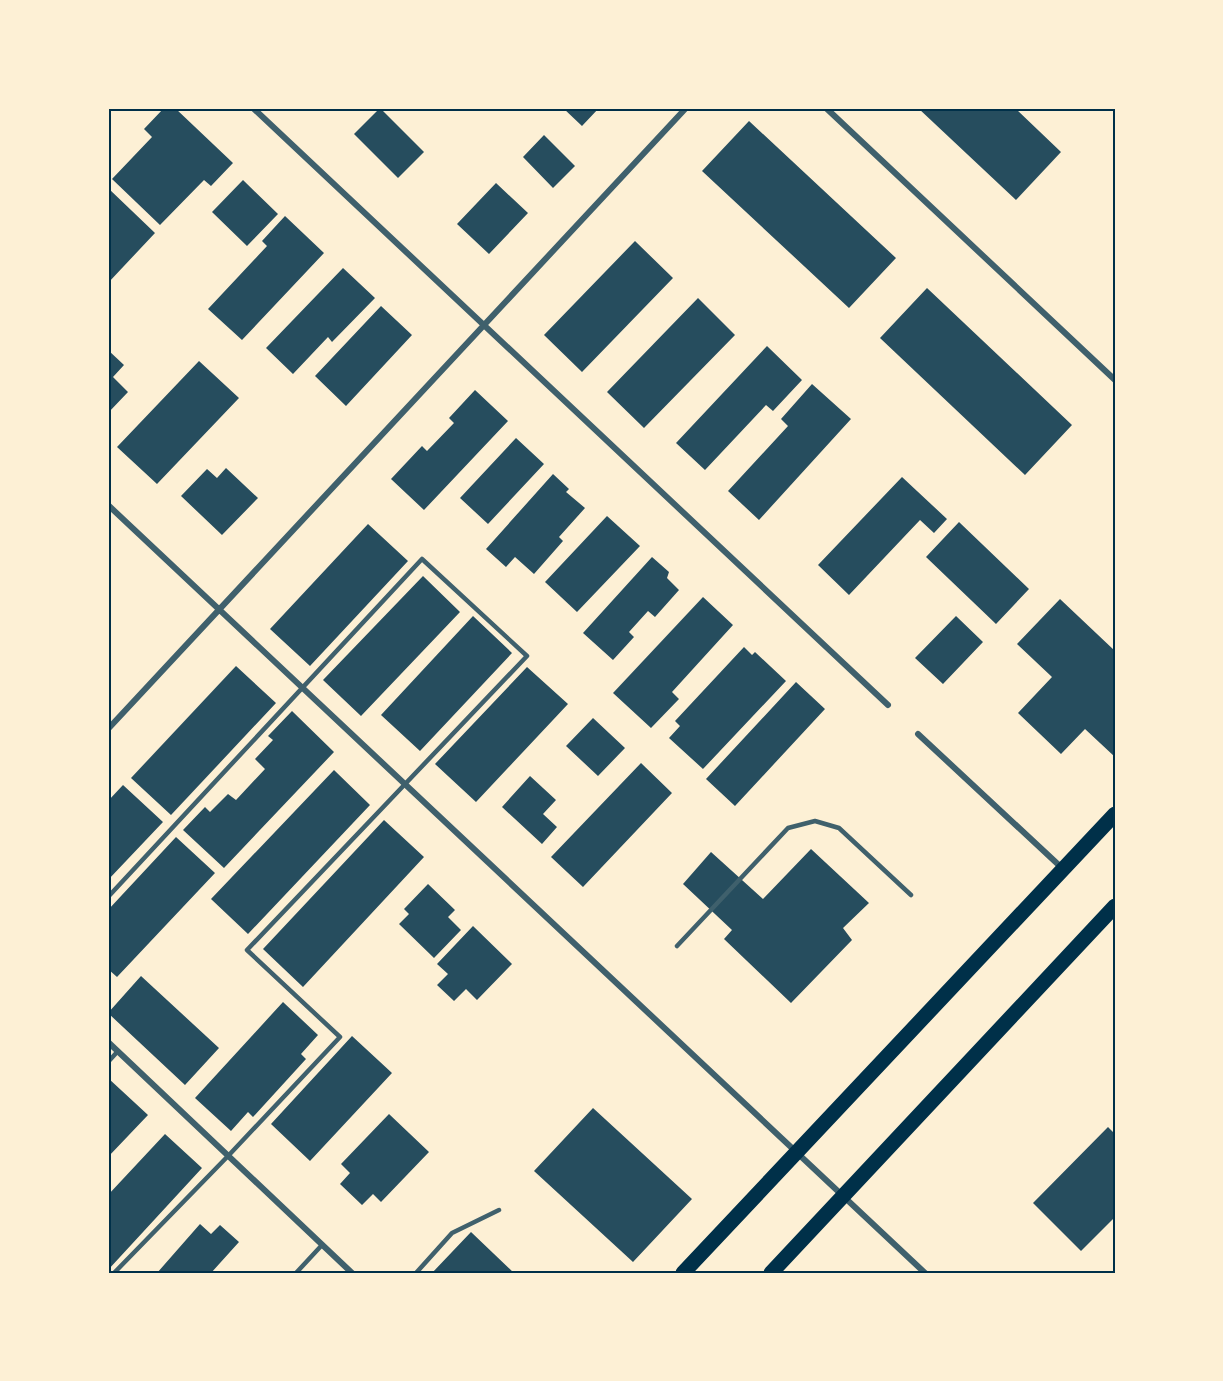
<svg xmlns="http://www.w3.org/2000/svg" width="1223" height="1381" font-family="'Noto Sans',sans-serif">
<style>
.building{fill:#264d5e}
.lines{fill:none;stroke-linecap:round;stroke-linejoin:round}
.service{stroke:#3f606c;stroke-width:4.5}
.minor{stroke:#3f606c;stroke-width:6}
.primary{stroke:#003049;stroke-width:15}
.neatline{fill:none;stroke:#003049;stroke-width:2}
</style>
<rect width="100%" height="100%" fill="#fdf0d5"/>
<path class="building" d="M164 108H175L233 163 211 186 204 180 160 225 112 179 152 137 144 129Z
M380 108 424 152 398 178 354 134Z
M563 108H599L582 126Z
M918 108H1015L1061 152 1016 200Z
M749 121 896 258 849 308 702 171Z
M544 135 575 166 553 188 523 157Z
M243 180 278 214 247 246 212 212Z
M496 183 528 213 489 254 457 224Z
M108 188 155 233 108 283Z
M285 216 324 253 242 340 208 309 267 246 262 241Z
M635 241 673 278 582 372 544 335Z
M343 268 375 298 332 342 328 337 293 374 266 348Z
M927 288 1072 425 1025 475 880 338Z
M698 298 735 335 644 428 607 392Z
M381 306 412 335 346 406 315 376Z
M767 346 802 380 773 411 766 405 705 470 676 443Z
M108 350 124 365 113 377 128 392 108 413Z
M199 361 239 398 157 484 117 447Z
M812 384 851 419 759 520 728 491 788 426 781 419Z
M475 390 508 421 424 510 391 479 422 446 427 451 454 423 449 418Z
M516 438 544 464 488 524 460 498Z
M226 468 258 498 222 535 181 496 207 469 217 478Z
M553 474 569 489 566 492 585 508 559 537 563 541 534 574 515 557 506 567 486 549Z
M902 477 947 519 934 533 920 520 849 595 818 565Z
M607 516 640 546 577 612 545 582Z
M959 522 1029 589 996 624 926 557Z
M368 524 408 561 310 666 270 629Z
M652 557 669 572 667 578 679 590 655 617 648 611 629 632 634 637 613 660 583 633Z
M423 576 460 612 361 716 323 680Z
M703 597 733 625 672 692 679 699 651 728 613 693Z
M1060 599 1115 651V757L1085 729 1061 754 1018 713 1052 677 1017 644Z
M473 616 512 653 420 751 381 715Z
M956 616 983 642 943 684 915 658Z
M744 647 752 655 755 652 786 681 703 769 669 738 680 726 675 721Z
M236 666 276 703 171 815 131 778Z
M527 667 568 704 476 802 435 764Z
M796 682 825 709 735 806 706 779Z
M292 711 334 752 224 868 183 830 205 807 210 812 228 794 236 800 265 769 255 759 273 740 268 736Z
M593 718 625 748 598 776 566 746Z
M641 763 672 793 583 887 551 857Z
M334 770 370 805 248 934 211 899Z
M530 776 556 800 543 814 557 827 542 844 502 807Z
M123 785 163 822 108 880V801Z
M384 820 424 857 303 987 263 949Z
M176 837 215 873 117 977 108 969V910Z
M811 849 869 903 843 928 852 940 791 1003 724 939 732 930 683 884 711 852 763 899Z
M428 884 455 910 448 917 461 930 434 958 399 924 409 914 404 909Z
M473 926 512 964 477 1000 466 989 454 1001 437 985 448 974 437 964Z
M141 976 219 1048 185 1085 108 1013Z
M283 1002 318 1035 301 1054 306 1059 253 1117 248 1112 231 1131 195 1098Z
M352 1036 392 1073 310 1161 271 1124Z
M108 1078 148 1115 108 1157Z
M593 1108 692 1199 633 1262 534 1171Z
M389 1114 429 1152 381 1202 373 1194 362 1205 340 1184 350 1173 341 1164Z
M1108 1127 1115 1134V1217L1081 1251 1033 1203Z
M165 1134 202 1168 108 1270V1195Z
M200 1224 211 1234 220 1225 239 1242 211 1273H157Z
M471 1232 514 1273H432Z"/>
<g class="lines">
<path class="service" d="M108 897 422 559 527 656 247 950 340 1037 229 1155 114 1273
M677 946 788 828 815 821 839 828 911 895
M108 1062 118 1051
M296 1273 322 1245
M416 1273 452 1233 499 1210"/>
<path class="minor" d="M253 108 888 705
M826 108 1115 380
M108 505 925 1273
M108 729 686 108
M918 734 1062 868
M108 1042 352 1273"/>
<path class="primary" d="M683 1273 1115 814
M771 1273 1115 906"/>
</g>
<rect width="1223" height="1381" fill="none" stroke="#fdf0d5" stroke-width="219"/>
<rect x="110" y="110" width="1004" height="1162" class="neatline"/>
</svg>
